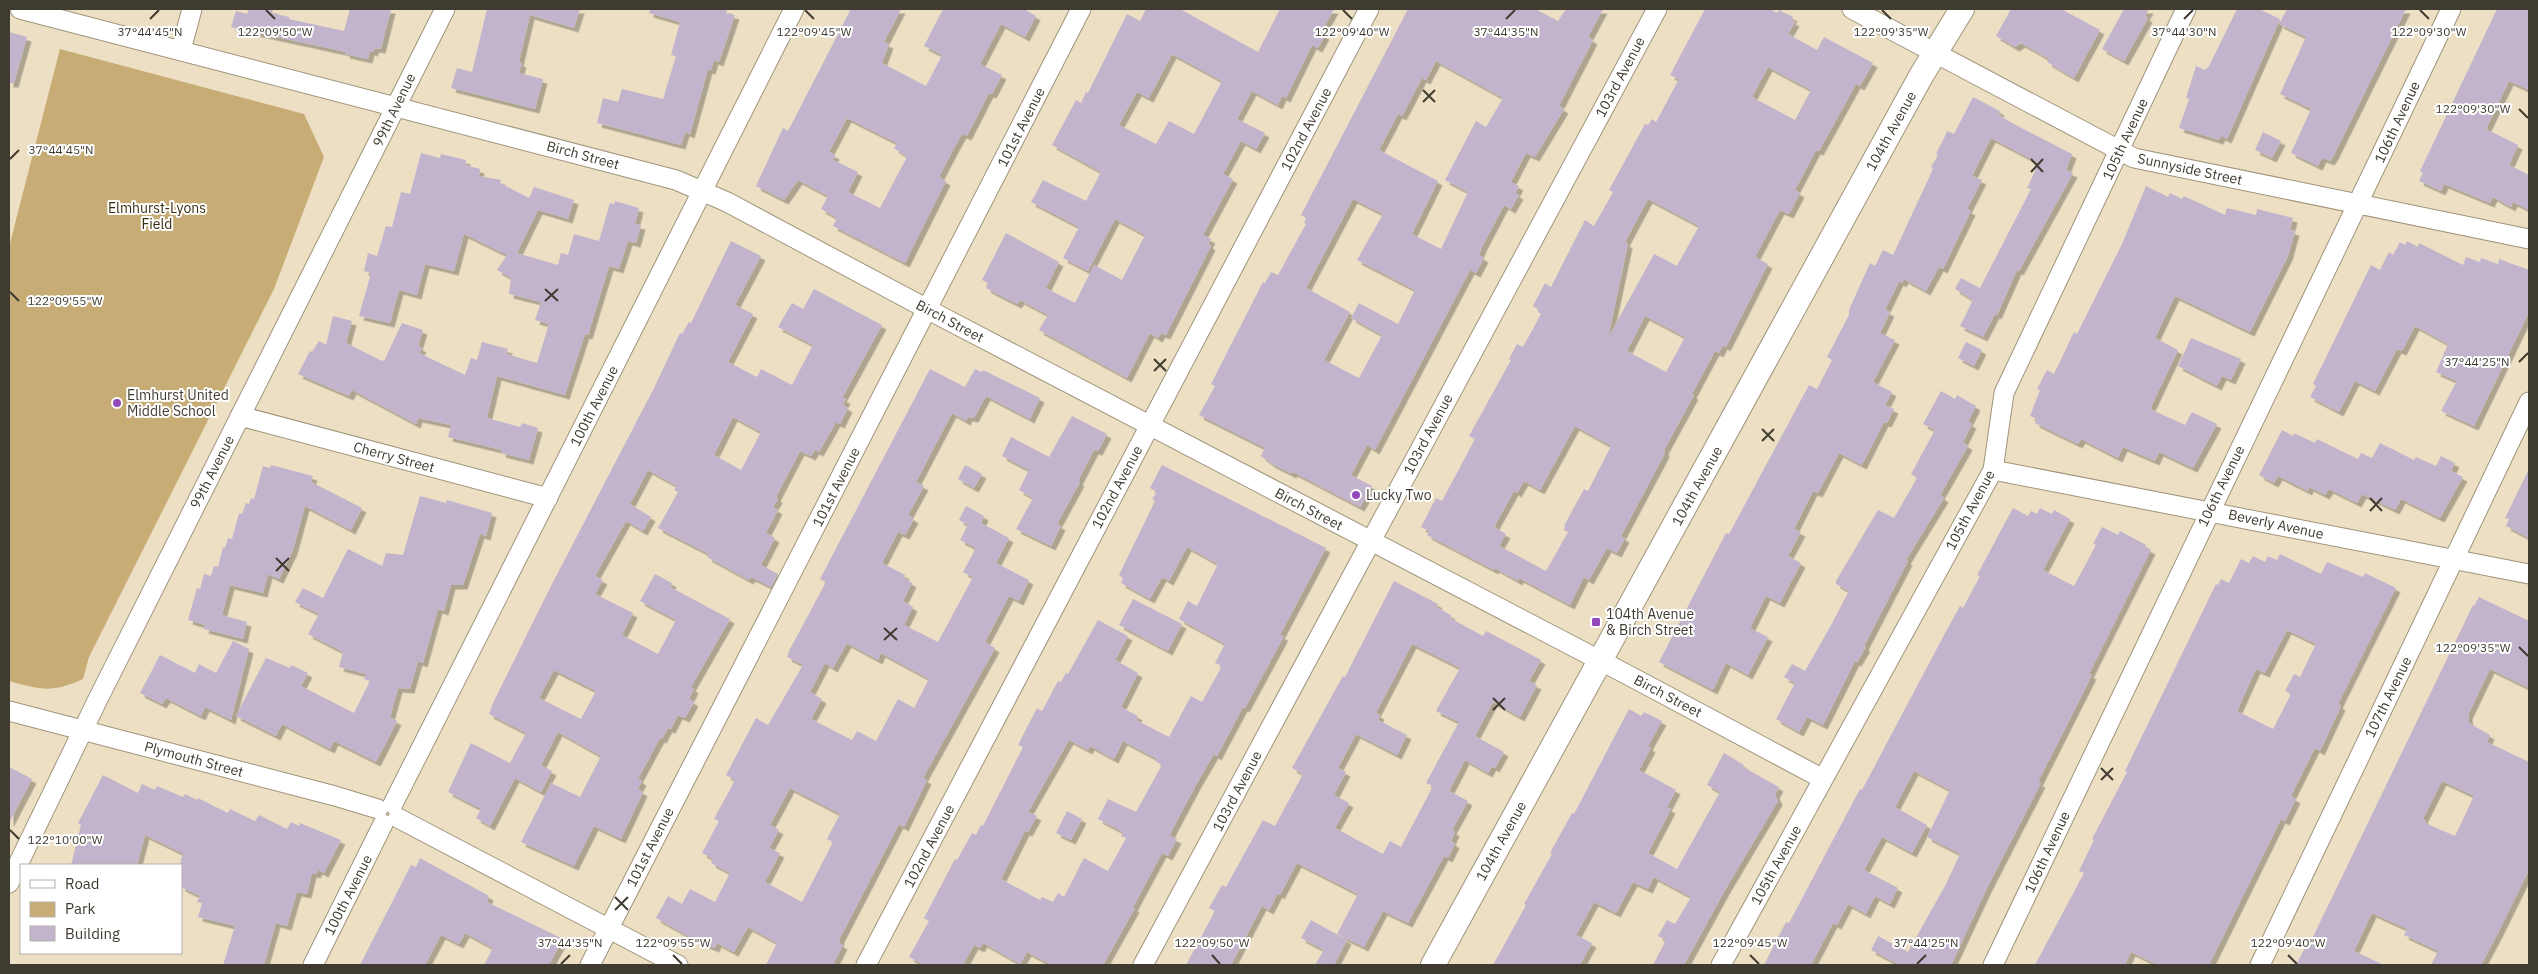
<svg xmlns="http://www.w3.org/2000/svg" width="2538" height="974" font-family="'IBM Plex Sans',sans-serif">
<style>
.green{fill:#c7ad75}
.building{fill:#c3b4cd;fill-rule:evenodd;filter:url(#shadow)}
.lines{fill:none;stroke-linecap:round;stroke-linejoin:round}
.minor-casing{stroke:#a0947b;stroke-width:21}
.tertiary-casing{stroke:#a0947b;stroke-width:26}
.minor{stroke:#fff;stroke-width:19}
.tertiary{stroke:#fff;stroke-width:24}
.ticks{fill:none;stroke:#403b30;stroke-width:2}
.poi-dot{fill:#9248ba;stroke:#fff;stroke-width:2}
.labels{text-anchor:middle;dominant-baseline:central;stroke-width:4;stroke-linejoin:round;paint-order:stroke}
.street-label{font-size:14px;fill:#403b30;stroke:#fff}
.park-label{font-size:14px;fill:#3b2e0e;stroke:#fff}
.poi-label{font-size:14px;fill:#403b30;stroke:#fff;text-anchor:start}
.ticks-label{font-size:12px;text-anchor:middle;fill:#403b30;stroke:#fff;stroke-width:4;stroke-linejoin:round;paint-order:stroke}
</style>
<defs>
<filter id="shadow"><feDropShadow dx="4.5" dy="4.5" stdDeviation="0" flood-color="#0004"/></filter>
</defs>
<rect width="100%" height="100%" fill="#ecdfc4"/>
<path class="green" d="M60 49 304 114 324 157 274 289 89 657 83 679C51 693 42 690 9 681V247Z"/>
<path class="building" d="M249 9H273L272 13 289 17V19L344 31 350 9H391L381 49 375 48 373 52 370 51 368 59 345 54 346 52 231 27 236 11 247 14Z
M487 9H580L574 28 530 15 519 62 522 63 519 73 543 79 535 109 451 88 457 68 472 72Z
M650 9H727L726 13 735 15 719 62 714 60 711 70 708 69 690 134 685 132 681 145 597 123 603 98 618 102 622 89 663 99 676 56 671 55 680 22 649 13Z
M851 9H901L884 42 889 44 882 63 926 86 942 55 924 46 943 9H1024L1036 16 1025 37 1001 24 980 64 1002 75 992 94 989 93 967 136 962 134 953 150 939 177 946 181 905 263 833 226 837 218 821 209 828 196 798 180 784 200 756 186 783 128 788 131ZM847 118 897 143 894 148 907 157 880 208 848 192 858 172 833 160 835 155 829 152Z
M1146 9H1180L1258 52 1280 9H1334L1321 33 1325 35 1318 48 1312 45 1286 98 1282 96 1278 105 1252 91 1237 119 1265 133 1256 149 1241 141 1223 174 1233 179 1203 235 1211 239 1208 244 1211 246 1166 335 1161 333 1158 338 1150 333 1127 378 1039 330 1048 315 1020 300 1017 304 997 294 986 288 988 283 982 280 1006 233 1059 262 1046 288 1075 303 1094 265 1122 280 1145 235 1115 219 1088 271 1063 258 1079 227 1031 202 1043 180 1086 201 1101 172 1052 145 1076 100 1081 103 1086 92 1088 93 1127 14 1140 21ZM1172 54 1222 81 1194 134 1169 121 1156 144 1119 125 1137 92 1149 98Z
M1408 9H1535L1558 21 1566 9H1603L1588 37 1593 40 1559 106 1564 109 1535 157 1526 153 1511 182 1519 186 1515 193 1519 195 1511 209 1504 205 1482 247 1479 255 1484 258 1476 273 1470 270 1375 450 1367 445 1351 475 1372 486 1360 507 1293 472 1292 474 1272 464 1261 456 1265 448 1199 415 1215 386 1211 384 1263 282 1265 283 1271 272 1278 275 1306 224 1304 223 1306 218 1301 215ZM1436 61 1503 98 1486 127 1476 121 1445 180 1468 192 1441 249 1412 234 1438 181 1379 150 1398 114 1402 116 1422 78 1426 80ZM1353 199 1383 214 1357 260 1415 290 1398 324 1359 303 1351 318 1382 335 1359 378 1324 360 1350 312 1306 288Z
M1705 9H1770L1777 13 1779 10 1793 17 1791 20 1795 22 1788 34 1817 50 1824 37 1873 63 1860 86 1856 84 1819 151 1816 150 1795 190 1800 193 1789 214 1780 210 1755 257 1768 264 1726 347 1723 345 1719 353 1715 351 1692 394 1694 395 1664 450 1665 453 1621 536 1625 538 1617 553 1607 548 1589 580 1584 577 1570 605 1519 578 1518 581 1495 568 1494 570 1427 535 1429 531 1421 527 1436 498 1442 501 1475 439 1469 436 1511 360 1509 359 1517 344 1523 347 1541 314 1538 312 1539 310 1533 306 1545 283 1551 287 1585 220 1594 226 1613 192 1609 190 1645 124 1648 125 1652 119 1656 122 1679 79 1670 75ZM1768 67 1811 90 1795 120 1752 97ZM1648 199 1699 226 1677 266 1654 254 1608 338 1628 244 1625 242ZM1645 316 1685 337 1666 372 1627 351ZM1575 426 1611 446 1588 491 1584 489 1564 526H1565L1564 530 1568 532 1546 571 1499 546 1506 534 1494 527 1514 491 1517 493 1524 481 1540 490Z
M2011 9H2061L2100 30 2074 78 2047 62 2049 59 2021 43 2015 47 1996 36Z
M2124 9H2149L2145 16 2148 18 2124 61 2102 49Z
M2237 9H2259L2280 19 2227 139 2221 136 2219 140 2179 128 2189 99 2186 98 2196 66 2205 70 2209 66Z
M2287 9H2406L2334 155 2330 161 2322 158 2318 166 2291 153 2311 109 2280 94 2306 37 2279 24Z
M2497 9H2529V90L2509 81 2486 129 2518 145 2509 165 2529 175V210L2513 202 2511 207 2493 197 2490 203 2444 184 2441 191 2419 181 2423 173 2420 171Z
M9 32 27 37 14 83H9Z
M1973 97 2000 111 1998 114 2010 122 2072 154 2066 170 2073 173 2019 271 2017 270 1997 315 1995 314 1983 337 1960 326 1973 300 1955 289 1961 278 1980 288 2031 189 2027 188 2039 163 1991 138 1972 176 1982 180 1967 209 1971 211 1943 269 1939 267 1926 291 1904 279 1902 283 1899 281 1885 310 1890 312 1880 333 1895 340 1873 382 1892 392 1885 405 1894 409 1887 423 1884 422 1862 465 1839 453 1818 493 1813 491 1794 529 1801 532 1788 556 1801 563 1780 603 1766 596 1750 628 1768 637 1748 675 1726 663 1713 690 1659 662 1726 533 1729 534 1809 385 1817 389 1832 360 1827 357 1849 315V310L1870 263 1875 266 1883 250 1893 255 1928 180 1933 168 1931 167 1938 155 1936 154 1945 136 1947 131 1954 134Z
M2263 132 2281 141 2272 158 2255 150Z
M421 153 440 158 441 154 466 160 465 165 480 169 479 176 501 180 500 183 529 198 534 187 574 200 568 219 538 210 517 253 558 265 561 253 568 255 574 234 599 241 610 203 614 204 615 201 639 208 635 224 641 225 636 243 628 241 619 269 609 266 588 335 585 334 565 395 497 376 487 418 520 427 522 423 538 428 529 460 501 453 502 450 448 437 451 425 418 418 416 424 352 390 349 396 298 374 310 351 312 352 319 341 326 345 333 316 352 321 346 343 380 360 384 361 402 323 423 330 418 346 422 348 419 353 465 375 471 358 477 360 482 342 508 349 506 354 537 363 549 324 535 320 541 302 509 294 511 278 497 270 507 255 464 234 454 271 425 264 417 295 399 290 390 323 359 316 371 273 364 271 368 253 377 256 386 226 392 227 401 192 410 194Z
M2146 186 2168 197 2170 193 2182 199 2184 196 2225 215 2227 208 2256 215 2257 209 2293 218 2290 230 2295 231 2288 256 2250 332 2175 296 2155 338 2178 350 2150 409 2185 425 2192 412 2217 424 2193 468 2159 452 2155 461 2123 447 2118 458 2081 439 2078 444 2035 423 2037 419 2030 416 2040 390 2037 389 2047 370 2054 374 2074 332 2077 334 2122 244Z
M731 241 761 256 735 305 753 314 728 362 757 377 761 369 792 385 813 345 778 327 792 303 803 309 814 289 882 325 842 398 846 399 843 405 848 408 840 424 836 422 819 452 815 450 811 456 800 451 776 497 778 499 773 507 778 510 766 533 775 538 761 565 778 574 771 587 751 577 749 580 707 557 709 554 658 528 678 492 674 490 677 486 648 470 630 504 651 517 643 531 626 521 595 576 603 580 595 594 633 613 622 635 658 654 676 620 640 601 655 574 672 583 670 587 730 619 691 687 694 689 689 699 694 702 685 718 678 715 671 729 668 728 662 739 660 738 638 779 642 781 638 789 643 792 621 839 594 826 574 866 521 842 551 783 580 797 601 756 558 732 541 765 552 771 541 792 515 778 490 826 476 818 481 809 448 792 471 743 510 763 526 733 489 714 493 703 551 586 654 388 680 333 682 334 689 322 691 323ZM733 417 761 432 741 470 714 455ZM554 670 596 691 581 719 539 698Z
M2407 241 2418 247 2419 243 2463 265 2466 257 2480 262 2481 258 2498 264 2499 259 2529 270V312L2474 426 2441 411 2457 381 2436 372 2448 344 2415 326 2402 351 2397 349 2375 391 2355 381 2339 412 2310 397 2316 386 2313 384 2371 265 2380 270 2389 252 2393 255 2400 242 2405 245Z
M2191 338 2241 359 2231 380 2222 376 2217 386 2178 366Z
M1966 342 1982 350 1974 366 1958 358Z
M930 369 965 387 975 369 982 372 983 370 1040 398 1030 419 986 396 974 418 968 417 966 421 952 413 916 482 924 486 908 515 914 519 905 535 898 532 882 563 905 575 904 578 912 583 903 601 913 607 904 625 938 642 973 577 963 572 976 548 960 540 968 525 959 520 966 506 984 516 981 523 1009 538 996 563 1029 580 1019 601 1009 596 985 642 995 648 923 778 927 780 904 827 899 824 840 938 839 943 843 945 833 965H766L777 943 748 927 734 952 717 943 715 948 697 941 656 918 668 896 682 904 690 889 715 902 730 873 711 863 713 859 702 853 719 821 714 819 735 780 726 775 756 718 768 725 803 665 787 657 790 649 826 582 820 579ZM847 643 878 660 881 653 929 679 914 708 898 699 876 741 857 731 852 740 811 719 822 699 810 692 825 663 833 668ZM790 788 840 814 827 839 833 842 802 902 765 882 780 853 769 848 779 830 770 825Z
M1941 391 1955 399 1957 395 1976 406 1968 422 1972 424 1963 442 1968 446 1940 495 1944 498 1906 560 1908 561 1864 646 1866 647 1857 662 1855 661 1823 725 1807 717 1799 732 1776 719 1795 683 1784 677 1792 664 1805 671 1830 627 1849 591 1836 584V581L1878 510 1894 518 1917 478 1911 474 1935 430 1923 424Z
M1072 416 1107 434 1098 451 1094 450 1078 481 1080 482 1057 524 1061 526 1051 546 1016 529 1033 498 1019 490 1029 470 1002 456 1011 437 1049 457Z
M2282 430 2293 436 2294 433 2315 443 2317 439 2358 459 2361 453 2372 458 2380 443 2414 460 2416 457 2436 466 2441 456 2455 463 2451 471 2463 477 2440 518 2401 499 2395 510 2362 494 2357 503 2329 489 2325 495 2309 487 2308 491 2278 476 2274 483 2259 475Z
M271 465 313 476 311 482 362 508 351 530 305 506 293 550 279 579 268 574 263 593 230 585 222 615 247 622 243 639 204 629 205 625 188 620 197 588 200 589 204 574 211 576 214 566 218 567 223 547 225 548 228 538 232 539 239 513 242 514 246 503 249 504 251 498 254 499 263 466 270 468Z
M965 465 982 474 974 488 958 479Z
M1162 465 1326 548 1280 635 1284 636 1245 708 1243 707 1217 756 1214 754 1197 783 1172 830 1170 836 1177 839 1168 856 1162 853 1133 907 1135 908 1103 965H1052L1027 952 1020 964 983 943 980 948 974 945 963 965H924L909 957 929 921 924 918 955 859 957 860 972 833 976 835 981 825 983 826 1023 747 1018 745 1037 708 1042 711 1058 681 1061 682 1066 673 1068 674 1098 620 1128 636 1115 660 1138 673 1121 707 1138 716 1136 720 1169 737 1191 696 1202 702 1222 666 1215 663 1225 644 1179 619 1188 601 1197 606 1218 564 1187 547 1169 581 1162 577 1150 599 1121 583 1123 578 1119 575 1155 501 1152 499 1157 492 1150 488ZM1069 740 1088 750 1090 746 1114 759 1123 741 1157 759 1155 761 1162 765 1136 812 1108 799 1098 819 1123 832 1121 836 1126 838 1108 871 1084 858 1064 897 1058 893 1053 902 1042 897 1040 900 1001 879 1025 831 1028 832 1037 816 1028 812Z
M2529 469V538L2506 526 2509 519 2505 518Z
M420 496 446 503 447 500 492 513 486 536 480 534 463 585H451L444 611 438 609 423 663 418 661 410 689 398 688 390 717 397 721 376 762 334 741 330 749 282 724 276 736 236 716 266 658 290 668 291 665 308 673 301 686 354 713 370 681 364 679 366 674 339 667 343 652 308 634 319 614 295 602 303 588 323 598 348 549 382 566 386 553 403 555Z
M2013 508 2028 516 2031 511 2037 514 2040 508 2052 514 2054 510 2070 519 2043 570 2074 586 2096 545 2093 544 2102 527 2118 535 2120 531 2146 545 2145 547 2151 550 2089 674 2092 675 2038 782 2041 783 1987 888 1951 965H1900L1871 950 1878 936 1908 952 1946 884 1960 854 1927 837 1950 790 1914 771 1895 807 1927 825 1912 853 1882 837 1864 870 1898 888 1890 904 1875 896 1866 914 1848 904 1837 925 1833 923 1811 965H1764L1786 922 1789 923 1860 789 1862 790 1871 773 1944 635 1960 606 1963 608 1980 576 1977 575Z
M2280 554 2321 574 2327 562 2363 577 2365 573 2396 588 2338 704 2341 706 2320 751 2315 748 2291 796 2296 799 2285 821 2281 819 2209 965H2158L2131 952 2125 965H2035L2084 873 2079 871 2094 840 2092 839 2127 772 2125 771 2216 584 2218 585 2221 579 2229 583 2241 559 2249 563 2253 556 2265 562 2268 556 2277 560ZM2287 630 2316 644 2300 677 2294 674 2285 691 2291 694 2273 729 2237 711 2256 669 2265 673Z
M1394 581 1438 604 1436 607 1451 615 1450 618 1483 636 1486 631 1541 660 1529 681 1537 685 1520 717 1493 702 1475 736 1504 752 1495 768 1492 766 1488 773 1465 760 1449 791 1468 801 1452 830 1455 832 1451 841 1455 844 1448 858 1444 856 1408 923 1383 911 1364 947 1337 934 1358 894 1297 863 1280 895 1278 893 1269 910 1262 906 1231 965H1186L1215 911 1209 908 1222 885 1226 887 1263 820 1275 826 1303 774 1292 768 1343 676 1345 677ZM1412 644 1460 668 1436 711 1459 722 1426 783 1433 786 1401 847 1390 841 1383 854 1335 828 1349 803 1334 795 1346 772 1338 768 1356 734 1397 755 1407 735 1378 720 1380 715 1376 713Z
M2479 597 2529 621V688L2490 669 2468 715 2469 723 2490 735 2487 742 2529 762V870L2498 933 2481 965H2431L2438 951 2404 935 2407 929 2372 913 2354 951 2384 965H2296L2309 940 2311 941 2473 605 2474 606ZM2442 781 2474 796 2455 836 2425 823 2426 821 2423 819Z
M1133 599 1182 624 1168 651 1119 625Z
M233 641 249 649 231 720 205 707 201 716 166 698 162 704 140 693 160 655 195 673 199 664 216 673Z
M1629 709 1641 716 1644 712 1662 721 1648 746 1651 748 1639 770 1676 790 1667 807 1671 809 1648 853 1677 869 1720 792 1707 785 1724 753 1744 765 1743 767 1779 787 1775 794 1778 801 1725 890 1684 965H1653L1666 940 1658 936 1667 920 1675 924 1691 897 1654 877 1648 889 1633 882 1616 913 1594 902 1576 935 1592 943 1580 965H1493L1526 905 1524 904 1552 854 1550 853 1572 813 1574 814Z
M9 767 32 779 9 823Z
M103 775 138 793 142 784 155 790 157 786 183 797 185 794 197 800 198 798 228 813 230 809 255 821 259 815 287 829 291 822 299 826 300 823 341 840 324 873 318 870 316 874 312 873 307 894 297 892 287 926 276 923 264 965H223L235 926 198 917 202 903 197 902 200 896 181 887V859L184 854 145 835 137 865H71L81 825 78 823Z
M1067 811 1082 819 1071 840 1056 833Z
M420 858 489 896 487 902 563 939 549 965H484L493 948 465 933 459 944 441 935 425 965H360L411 865 416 867Z
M1311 920 1347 940 1334 965H1315L1324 950 1301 938Z"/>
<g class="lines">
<g class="minor-casing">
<path id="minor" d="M20 9 676 180 727 202 944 318 1626 674 1823 779
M1852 9 2134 158 2529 239
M181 50 192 9
M240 416 548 498
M1993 470 2529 574
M9 711 335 796 378 809
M393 804 794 9
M398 818 678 965
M9 883 97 701 445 9
M313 965 383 824
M590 965 1081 9
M866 965 1369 9
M1143 965 1657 9
M1721 965 1993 470 2004 393 2186 9
M1993 965 2451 9
M2260 965 2529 402"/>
</g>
<g class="tertiary-casing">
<path id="tertiary" d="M1433 965 1921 76 1962 9"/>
</g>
<use href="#minor" class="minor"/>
<use href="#tertiary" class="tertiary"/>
</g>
<path class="ticks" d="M266 10 275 19M805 10 814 19M1343 10 1352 19M1882 10 1891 19M2420 10 2429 19M150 19 159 10M1506 19 1515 10M2184 19 2193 10M1423 90 1435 102M1423 102 1435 90M2519 109 2528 118M10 159 19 150M2031 159 2043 172M2031 172 2043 159M545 289 558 301M10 292 19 301M545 301 558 289M1154 359 1166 371M2519 362 2528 353M1154 371 1166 359M1762 429 1774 441M1762 441 1774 429M2370 498 2382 511M2370 511 2382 498M276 558 289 571M276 571 289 558M884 628 897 640M884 640 897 628M2519 647 2528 656M1493 698 1505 710M1493 710 1505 698M2101 768 2113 780M2101 780 2113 768M10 830 19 839M615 897 628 910M615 910 628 897M673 955 682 964M1212 955 1220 964M1750 955 1759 964M2288 955 2297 964M561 964 570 955M1917 964 1926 955"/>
<g class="poi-dot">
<circle cx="117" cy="403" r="5"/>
<circle cx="1356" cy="495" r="5"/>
<rect x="1591" y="617" width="10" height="10" rx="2.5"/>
</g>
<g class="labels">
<g class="street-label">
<text transform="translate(1620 77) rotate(-62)">103rd Avenue</text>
<text transform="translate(394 110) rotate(-64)">99th Avenue</text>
<text transform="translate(2397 122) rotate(-65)">106th Avenue</text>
<text transform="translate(1021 127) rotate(-63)">101st Avenue</text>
<text transform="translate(1306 129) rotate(-62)">102nd Avenue</text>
<text transform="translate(1891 131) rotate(-61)">104th Avenue</text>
<text transform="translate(2125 139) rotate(-65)">105th Avenue</text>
<text transform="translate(583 155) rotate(15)">Birch Street</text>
<text transform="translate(2190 169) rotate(12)">Sunnyside Street</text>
<text transform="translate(950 321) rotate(28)">Birch Street</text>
<text transform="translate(594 406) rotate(-63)">100th Avenue</text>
<text transform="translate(1428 434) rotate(-62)">103rd Avenue</text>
<text transform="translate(394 457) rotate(15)">Cherry Street</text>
<text transform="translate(212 472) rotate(-63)">99th Avenue</text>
<text transform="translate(1697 486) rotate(-61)">104th Avenue</text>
<text transform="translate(2221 486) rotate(-64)">106th Avenue</text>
<text transform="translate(836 487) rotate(-63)">101st Avenue</text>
<text transform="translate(1117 487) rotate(-62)">102nd Avenue</text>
<text transform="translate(1309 509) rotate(28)">Birch Street</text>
<text transform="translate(1970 510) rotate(-62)">105th Avenue</text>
<text transform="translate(2276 524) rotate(12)">Beverly Avenue</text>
<text transform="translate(1668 696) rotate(28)">Birch Street</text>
<text transform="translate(2388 697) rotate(-64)">107th Avenue</text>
<text transform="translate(194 759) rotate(15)">Plymouth Street</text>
<text transform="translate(1237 791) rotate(-62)">103rd Avenue</text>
<text transform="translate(1501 841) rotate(-61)">104th Avenue</text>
<text transform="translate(929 846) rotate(-62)">102nd Avenue</text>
<text transform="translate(650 847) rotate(-63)">101st Avenue</text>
<text transform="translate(2047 852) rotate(-65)">106th Avenue</text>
<text transform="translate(1776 865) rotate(-61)">105th Avenue</text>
<text transform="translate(348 895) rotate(-63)">100th Avenue</text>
</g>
<g class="park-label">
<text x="157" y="208">Elmhurst-Lyons<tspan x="157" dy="16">Field</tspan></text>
</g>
<g class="poi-label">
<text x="127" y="395">Elmhurst United<tspan x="127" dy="16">Middle School</tspan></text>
<text x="1366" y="495">Lucky Two</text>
<text x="1606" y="614">104th Avenue<tspan x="1606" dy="16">&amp; Birch Street</tspan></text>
</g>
</g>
<g class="ticks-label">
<text x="275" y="36">122°09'50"W</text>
<text x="1352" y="36">122°09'40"W</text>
<text x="150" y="36">37°44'45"N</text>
<text x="814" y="36">122°09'45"W</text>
<text x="1506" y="36">37°44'35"N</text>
<text x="1891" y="36">122°09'35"W</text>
<text x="2184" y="36">37°44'30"N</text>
<text x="2429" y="36">122°09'30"W</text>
<text x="2473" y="113">122°09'30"W</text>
<text x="61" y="154">37°44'45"N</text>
<text x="65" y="305">122°09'55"W</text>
<text x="2477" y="366">37°44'25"N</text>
<text x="2473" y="652">122°09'35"W</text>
<text x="65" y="844">122°10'00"W</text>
<text x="570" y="947">37°44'35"N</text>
<text x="1926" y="947">37°44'25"N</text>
<text x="673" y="947">122°09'55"W</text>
<text x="1212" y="947">122°09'50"W</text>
<text x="1750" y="947">122°09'45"W</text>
<text x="2288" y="947">122°09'40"W</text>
</g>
<rect width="2538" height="974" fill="none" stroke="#403b30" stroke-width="20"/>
<rect x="20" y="864" width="162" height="90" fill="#ffffff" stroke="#b3b1ac"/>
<rect x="30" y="880" width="25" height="8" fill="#ffffff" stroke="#b3b1ac"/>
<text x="65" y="889" font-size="15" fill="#403b30">Road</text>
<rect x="30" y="902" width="25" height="15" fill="#c7ad75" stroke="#b3b1ac"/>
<text x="65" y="914" font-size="15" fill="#403b30">Park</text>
<rect x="30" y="926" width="25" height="15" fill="#c3b4cd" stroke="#b3b1ac"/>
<text x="65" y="939" font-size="15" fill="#403b30">Building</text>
</svg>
